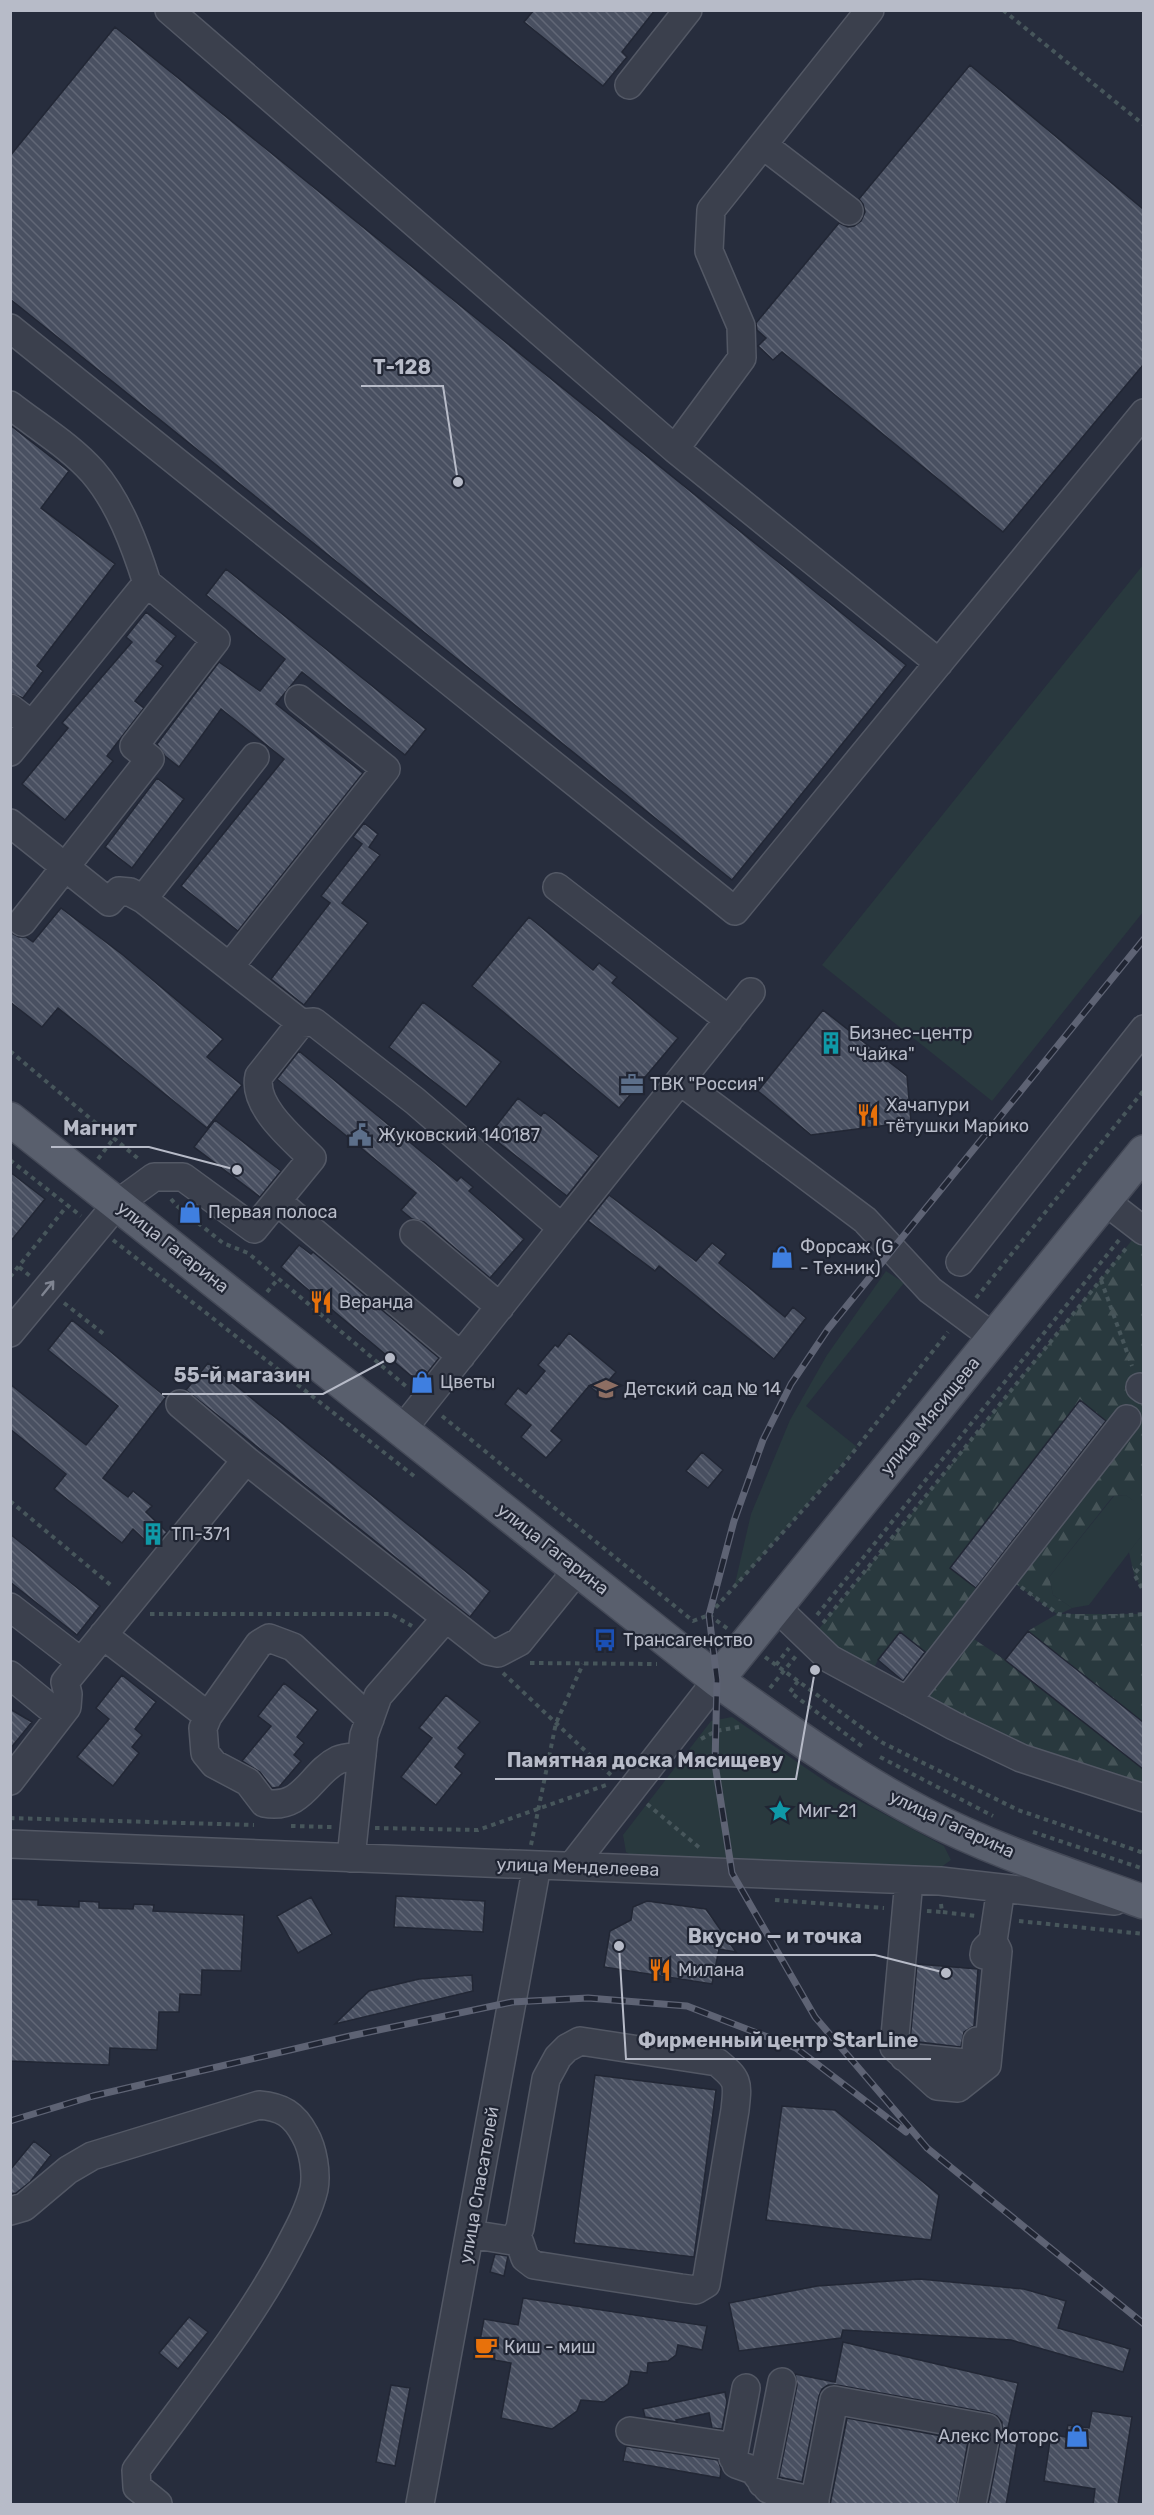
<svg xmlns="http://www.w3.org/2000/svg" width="1154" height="2515" font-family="Rubik,sans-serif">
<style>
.green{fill:#29393e}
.forest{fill:url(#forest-firs)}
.building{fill:url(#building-back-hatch);stroke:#222735;stroke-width:1.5}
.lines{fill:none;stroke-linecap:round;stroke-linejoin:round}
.minor-casing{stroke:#535865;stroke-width:30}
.major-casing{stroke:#444957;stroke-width:36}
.path{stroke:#47565b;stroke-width:4;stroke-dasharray:4.5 4.5;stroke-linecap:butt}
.minor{stroke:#3b404d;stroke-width:27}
.major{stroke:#595f6d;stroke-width:33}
.rail-casing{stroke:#5e6374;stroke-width:7}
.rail{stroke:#202533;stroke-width:4.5;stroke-dasharray:14;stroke-linecap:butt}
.oneway{stroke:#7f8491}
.labels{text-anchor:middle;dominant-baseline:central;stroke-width:4.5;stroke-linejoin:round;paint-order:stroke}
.poi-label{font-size:18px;fill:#b7bbc8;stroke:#202533;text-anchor:start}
.street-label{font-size:18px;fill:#b7bbc8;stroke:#202533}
.leader{fill:none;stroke:#b7bbc8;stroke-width:2}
.callout-dot{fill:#b7bbc8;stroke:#202533;stroke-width:2}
.callout-label{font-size:20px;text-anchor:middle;font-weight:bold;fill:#b7bbc8;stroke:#202533;stroke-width:4.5;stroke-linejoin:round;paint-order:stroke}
</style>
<defs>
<pattern id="forest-firs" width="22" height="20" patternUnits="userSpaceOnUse" patternTransform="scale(1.5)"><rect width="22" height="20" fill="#29393e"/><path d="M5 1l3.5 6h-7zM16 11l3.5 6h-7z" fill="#465458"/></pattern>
<pattern id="building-back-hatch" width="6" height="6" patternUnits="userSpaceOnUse" patternTransform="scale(1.5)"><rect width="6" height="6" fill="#495061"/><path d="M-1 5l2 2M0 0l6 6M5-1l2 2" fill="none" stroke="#616776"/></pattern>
</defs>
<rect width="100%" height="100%" fill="#272d3d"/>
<path class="green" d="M1143 565V912L992 1101 822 965Z
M886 1271 904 1283 806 1406 857 1447 734 1588 751 1514 790 1420 827 1355Z
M1126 1495 1143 1507V1534L1089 1605 1072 1608 1053 1595 1049 1577 1114 1496Z
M732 1717 832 1786 944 1846 951 1860 937 1870 641 1861 626 1852 623 1835 711 1721Z"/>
<path class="forest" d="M1141 1229 1143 1231V1508L1126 1495 1113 1496 1049 1577 1053 1595 1072 1608 1060 1614H1143V1722L1028 1631 1057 1614 1005 1576 991 1570 1106 1421 1080 1401 950 1568 977 1588 984 1603 962 1631 1005 1660 1143 1769V1798L907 1701 938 1662 901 1632 878 1660 868 1679 810 1640Z
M1143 1534V1592L1134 1574 1129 1552Z"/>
<path class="building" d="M534 10H655L622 52 627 57 603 86 524 22Z
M115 27 906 665 732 880 10 299V156Z
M970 65 1143 209V365L1003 532 782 352 773 360 758 346 766 338 757 330 756 323 839 223 848 227 854 226 861 221 865 212 863 204 859 199Z
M10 425 69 471 41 508 115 564 37 666 43 671 23 698 10 693Z
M226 569 426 729 405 755 302 672 276 704 363 773 238 931 181 886 284 759 221 709 179 767 165 756 157 744 219 662 260 691 285 659 206 595Z
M146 612 176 636 156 661 163 666 135 701 144 708 107 756 113 761 65 820 22 784 68 728 62 723 132 642 126 637Z
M157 778 184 799 132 868 105 847Z
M364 823 378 834 369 847 380 855 342 903 368 923 304 1005 271 979 330 903 321 896 362 844 353 837Z
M61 908 123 955 223 1039 207 1057 242 1085 207 1128 58 1008 42 1027 10 1002V932L19 937H26L33 942Z
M529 917 593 970 599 963 617 977 612 983 678 1038 619 1108 472 986Z
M423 1002 501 1062 466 1107 389 1047Z
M823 1010 907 1076 911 1122 811 1135 758 1091Z
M299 1051 457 1181 461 1177 473 1187 469 1191 524 1239 490 1278 424 1222 412 1219 401 1210 416 1193 277 1079Z
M518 1098 541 1116 544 1112 599 1156 567 1196 489 1135Z
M215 1120 281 1171 260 1197 194 1147Z
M10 1172 45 1199 10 1242Z
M609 1195 696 1261 712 1243 726 1254 719 1263 785 1317 793 1307 806 1318 774 1359 659 1266 655 1271 588 1221Z
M299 1245 311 1254 313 1252 439 1358 421 1381 417 1378 416 1380 281 1267Z
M72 1320 166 1397 103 1478 128 1497 133 1491 152 1506 146 1512 167 1532 153 1548 133 1529 122 1543 54 1489 66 1474 10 1429V1384L86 1445 118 1406 48 1350Z
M569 1333 616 1372 598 1393 589 1386 551 1431 562 1440 546 1458 521 1437 531 1425 505 1404 518 1388 526 1394 545 1371 538 1365 555 1345 558 1347Z
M208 1363 490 1591 470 1617 186 1390Z
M1080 1400 1106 1421 976 1588 950 1568Z
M702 1452 723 1470 708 1488 686 1471Z
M10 1534 100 1606 77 1635 10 1582Z
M1028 1631 1143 1722V1769L1005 1660Z
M900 1632 925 1652 903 1681 878 1660Z
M122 1675 156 1702 135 1729 142 1735 132 1747 139 1753 113 1786 77 1757 109 1719 96 1708Z
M284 1683 318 1710 297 1737 304 1743 294 1755 301 1761 279 1787 272 1788 260 1772 242 1761 271 1726 258 1716Z
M446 1695 480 1722 458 1748 465 1754 455 1767 462 1773 436 1805 401 1777 432 1738 419 1728Z
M10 1709 32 1722 10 1749Z
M396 1896 485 1901 483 1932 394 1927Z
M311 1897 332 1934 298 1953 277 1916Z
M10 1899 38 1900V1905L79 1907V1901L99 1902V1908L133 1909 134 1904 154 1905 153 1911 244 1915 241 1971 202 1970 201 1995 180 1994 179 2012H159L157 2050 110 2048 109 2065 10 2061Z
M647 1901 706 1909 736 1952 719 1949 712 1984 604 1967 610 1931 631 1920 633 1907Z
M917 1964 978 1969 974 2026 964 2032 961 2047 910 2041Z
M472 1975 473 1991 335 2024 369 1991 419 1979Z
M595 2075 716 2090 694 2257 574 2243Z
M782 2106 835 2110 939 2195 931 2240 766 2220Z
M34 2141 51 2155 30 2182 16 2193 10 2194V2170Z
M495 2254 508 2256 504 2276 490 2272Z
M920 2279 1024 2289 1066 2301 1058 2328 1130 2349 1123 2372 1011 2340 843 2330 841 2338 739 2351 729 2303 817 2286Z
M523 2298 707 2326 702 2350 678 2345 676 2355 668 2361 648 2363 647 2373 631 2371 628 2384 604 2402 581 2400 577 2411 552 2429 501 2418 511 2363 477 2357 484 2319 518 2325Z
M189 2317 208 2332 178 2369 159 2353Z
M843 2342 1018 2383 1005 2441 1017 2443 1006 2505H988L1002 2431V2422L997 2416 990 2413 837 2385H828L822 2389 819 2396 802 2482 779 2477 797 2385 795 2374 835 2382Z
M391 2385 410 2388 395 2466 376 2462Z
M725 2392 727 2402 722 2429 712 2428 709 2413 676 2420 677 2422 645 2417 643 2409Z
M1092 2411 1132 2417 1118 2505H1093L1095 2489 1044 2481 1051 2434 1066 2437 1068 2425 1089 2428Z
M847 2418 968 2441 957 2505H830Z
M626 2446 718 2460 721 2469 720 2478 623 2461Z"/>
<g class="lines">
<g class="minor-casing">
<path id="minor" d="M169 10 675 449 939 663
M629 85 688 10
M763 145 849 211
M10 328 735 911 1144 413
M10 405C38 427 70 446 93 472 119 502 135 545 147 583
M675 449 742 358 741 326 709 251 711 210 870 10
M10 708 32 725 10 752
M10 823 109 902 119 891 130 892 143 899 301 1023 314 1022 415 1101 562 1228 402 1430
M557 887 729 1020
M143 899 255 757
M22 922 150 759 134 746 216 640 147 583 32 725
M230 966 386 769 299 699
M680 1081 865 1220 930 1290 993 1337
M277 1201 461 1356
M1105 1201 1144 1231
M562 1228 751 992
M414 1234 500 1307
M960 1262 1144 1029
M10 1333 117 1204 154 1177H183L254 1229 312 1158C293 1139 252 1106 259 1076L301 1023
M1140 1387 1144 1390
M180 1404 246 1460 488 1651 498 1653 519 1642 578 1569
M10 1607 81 1662
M776 1607 830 1659 954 1726 1021 1758 1144 1798
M103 1635 208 1716
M10 1675 60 1716
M907 1701 1127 1419
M362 1756C355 1757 345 1757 338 1760 311 1773 303 1811 264 1803L248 1782 214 1764 205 1753 203 1728 208 1716 259 1644 269 1638 293 1647 370 1719
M10 1781 67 1707 68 1694 65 1682 246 1460
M10 1844 940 1881 1115 1901
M351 1858 364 1735 378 1696 446 1618
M572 1866 717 1680
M909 1880 894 2047 937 2086 958 2088 987 2065 998 1951 993 1941
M984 1955 985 1949 993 1941 1001 1888
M904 2057 975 2064 977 2041
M10 2211 24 2207 68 2170 92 2156 259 2105C282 2107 294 2114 305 2135 313 2149 317 2173 314 2189 308 2214 294 2237 282 2260 241 2334 186 2401 136 2470L137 2487 158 2504
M470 2234 513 2241 520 2228 546 2079 558 2057 567 2048 580 2041 717 2062C739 2080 738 2082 735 2110L706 2284 696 2290 681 2288 534 2265 525 2258 520 2243 513 2241
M630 2431 729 2446 732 2450 736 2464 753 2470 768 2489 777 2493 815 2501
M733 2458 746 2388
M762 2483 782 2382
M420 2504 537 1865
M814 2504 834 2400 987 2428 972 2504"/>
</g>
<g class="major-casing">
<path id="major" d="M10 1119 717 1680C784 1728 850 1776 923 1814 993 1851 1070 1875 1144 1902
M717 1680 1144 1152"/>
</g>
<path class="path" d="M1003 10 1144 125
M10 1051 141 1161
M98 1159 114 1138
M10 1160 81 1216
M171 1199 177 1206 223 1243 248 1253 408 1388
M113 1240 414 1476
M19 1267 30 1276
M10 1277 67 1206
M1101 1280 1132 1366
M267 1292 278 1279
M976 1298 1144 1090
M64 1303 105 1335
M442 1416 693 1621 709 1615 843 1465 948 1332
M10 1501 113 1587
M1144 1562 1134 1574 1144 1592
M1021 1587 1058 1614 1087 1618 1144 1614
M150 1614H391L412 1626
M709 1615 728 1629
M817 1615 1119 1240
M823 1623 1128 1246
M765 1657 883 1743 1018 1810 1144 1853
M530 1663 657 1664
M776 1665 789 1648
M503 1673 613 1777
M798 1681 790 1692 863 1747
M770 1688 796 1656
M701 1739 716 1731 739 1727
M880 1757 993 1816
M647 1804 701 1849
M10 1818 254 1825
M291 1826 332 1827
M375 1828 478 1830 606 1785
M1033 1832 1144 1869
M531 1845 556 1723 583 1664
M775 1900 884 1908
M941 1904 942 1912 976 1916
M927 1911 942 1912
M1019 1921 1144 1934"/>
<use href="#minor" class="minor"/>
<use href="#major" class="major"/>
<g class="rail-casing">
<path id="rail" d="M1144 939 828 1329 791 1384 763 1440 734 1521 709 1615 717 1680 715 1764 732 1873 815 2017 927 2148 1144 2324
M10 2121 93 2096 350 2036 512 2002 588 1998 687 2006 796 2048 906 2132"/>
</g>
<use href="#rail" class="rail"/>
</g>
<defs><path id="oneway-shaft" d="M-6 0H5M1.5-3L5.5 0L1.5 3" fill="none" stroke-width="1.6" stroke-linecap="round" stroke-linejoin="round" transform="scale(1.5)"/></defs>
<use class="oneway" href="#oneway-shaft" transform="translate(48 1288) rotate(-51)"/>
<defs>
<g id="building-bare" transform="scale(1.8)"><path d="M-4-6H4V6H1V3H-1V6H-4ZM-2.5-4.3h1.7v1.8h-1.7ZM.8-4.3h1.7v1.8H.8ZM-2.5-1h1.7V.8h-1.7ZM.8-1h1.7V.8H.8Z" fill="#0f9aa8" stroke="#202533" stroke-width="2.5" paint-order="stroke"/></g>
<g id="office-bare" transform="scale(1.8)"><path d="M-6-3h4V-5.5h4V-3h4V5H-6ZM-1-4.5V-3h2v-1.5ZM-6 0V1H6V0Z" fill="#5c6f8a" stroke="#202533" stroke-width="2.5" paint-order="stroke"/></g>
<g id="restaurant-bare" transform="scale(1.8)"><path d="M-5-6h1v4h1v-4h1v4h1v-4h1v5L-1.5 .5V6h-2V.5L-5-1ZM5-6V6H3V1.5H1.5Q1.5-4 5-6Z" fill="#e8710a" stroke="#202533" stroke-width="2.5" paint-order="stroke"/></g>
<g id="civic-bare" transform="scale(1.8)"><path d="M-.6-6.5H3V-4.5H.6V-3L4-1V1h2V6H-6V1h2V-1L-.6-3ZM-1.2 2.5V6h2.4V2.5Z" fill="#5c6f8a" stroke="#202533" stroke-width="2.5" paint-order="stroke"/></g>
<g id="shop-bare" transform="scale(1.8)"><path d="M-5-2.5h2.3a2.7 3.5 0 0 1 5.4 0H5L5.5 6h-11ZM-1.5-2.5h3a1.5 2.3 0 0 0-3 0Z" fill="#3f7fe0" stroke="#202533" stroke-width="2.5" paint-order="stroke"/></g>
<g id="school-bare" transform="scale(1.8)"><path d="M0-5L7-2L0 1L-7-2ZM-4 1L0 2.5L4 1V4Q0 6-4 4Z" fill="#8d6e63" stroke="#202533" stroke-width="2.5" paint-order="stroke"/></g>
<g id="bus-bare" transform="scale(1.8)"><path d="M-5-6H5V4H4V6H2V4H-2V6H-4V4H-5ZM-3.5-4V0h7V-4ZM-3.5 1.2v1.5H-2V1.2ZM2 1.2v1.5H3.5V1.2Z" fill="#1a4fb4" stroke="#202533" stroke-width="2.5" paint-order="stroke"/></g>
<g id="sight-bare" transform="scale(1.8)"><path d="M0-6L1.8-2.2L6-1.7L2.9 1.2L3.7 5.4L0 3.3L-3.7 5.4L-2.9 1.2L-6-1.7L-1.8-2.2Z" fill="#0f9aa8" stroke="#202533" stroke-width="2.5" paint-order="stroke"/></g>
<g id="cafe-bare" transform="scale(1.8)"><path d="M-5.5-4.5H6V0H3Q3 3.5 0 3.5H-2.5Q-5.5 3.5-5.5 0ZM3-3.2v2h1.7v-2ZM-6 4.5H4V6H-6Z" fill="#e8710a" stroke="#202533" stroke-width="2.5" paint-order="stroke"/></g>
</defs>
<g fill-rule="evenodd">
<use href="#building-bare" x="831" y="1043"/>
<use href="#office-bare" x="632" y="1084"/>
<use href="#restaurant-bare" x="868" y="1115"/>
<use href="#civic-bare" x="360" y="1135"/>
<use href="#shop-bare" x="190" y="1212"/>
<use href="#shop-bare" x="782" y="1257"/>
<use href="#restaurant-bare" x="321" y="1302"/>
<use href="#shop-bare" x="422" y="1382"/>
<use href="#school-bare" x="606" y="1389"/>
<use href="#building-bare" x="153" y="1534"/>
<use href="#bus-bare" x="605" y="1640"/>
<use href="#sight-bare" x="780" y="1811"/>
<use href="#restaurant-bare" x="660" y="1970"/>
<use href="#cafe-bare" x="486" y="2347"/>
<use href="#shop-bare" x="1077" y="2436"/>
</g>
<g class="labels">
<g class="poi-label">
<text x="849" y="1033">Бизнес-центр<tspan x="849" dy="21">"Чайка"</tspan></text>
<text x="650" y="1084">ТВК "Россия"</text>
<text x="886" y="1105">Хачапури<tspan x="886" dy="21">тётушки Марико</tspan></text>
<text x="378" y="1135">Жуковский 140187</text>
<text x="208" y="1212">Первая полоса</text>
<text x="800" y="1247">Форсаж (G<tspan x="800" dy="21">- Техник)</tspan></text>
<text x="339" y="1302">Веранда</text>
<text x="440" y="1382">Цветы</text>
<text x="624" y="1389">Детский сад № 14</text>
<text x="171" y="1534">ТП-371</text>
<text x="623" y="1640">Трансагенство</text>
<text x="798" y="1811">Миг-21</text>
<text x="678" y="1970">Милана</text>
<text x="504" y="2347">Киш - миш</text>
<text x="1059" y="2436" text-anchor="end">Алекс Моторс</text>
</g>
<g class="street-label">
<text transform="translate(173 1247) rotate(38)">улица Гагарина</text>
<text transform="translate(930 1416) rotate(-51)">улица Мясищева</text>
<text transform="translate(553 1549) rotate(38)">улица Гагарина</text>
<text transform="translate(952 1824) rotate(25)">улица Гагарина</text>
<text transform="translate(578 1867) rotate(2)">улица Менделеева</text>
<text transform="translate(479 2185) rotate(-80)">улица Спасателей</text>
</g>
</g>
<path class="leader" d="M458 482L443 386H361M237 1170L149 1147H51M390 1358L323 1394H162M815 1670L796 1779H495M946 1973L875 1955H676M619 1946L626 2059H931"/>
<g class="callout-dot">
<circle cx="458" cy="482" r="6"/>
<circle cx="237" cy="1170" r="6"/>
<circle cx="390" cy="1358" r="6"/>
<circle cx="815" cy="1670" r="6"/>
<circle cx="946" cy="1973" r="6"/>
<circle cx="619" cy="1946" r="6"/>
</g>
<g class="callout-label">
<text x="402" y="374">Т-128</text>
<text x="100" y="1135">Магнит</text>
<text x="242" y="1382">55-й магазин</text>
<text x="645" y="1767">Памятная доска Мясищеву</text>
<text x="775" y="1943">Вкусно — и точка</text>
<text x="778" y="2047">Фирменный центр StarLine</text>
</g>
<rect width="1154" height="2515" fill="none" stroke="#b7bbc8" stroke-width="24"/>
</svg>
